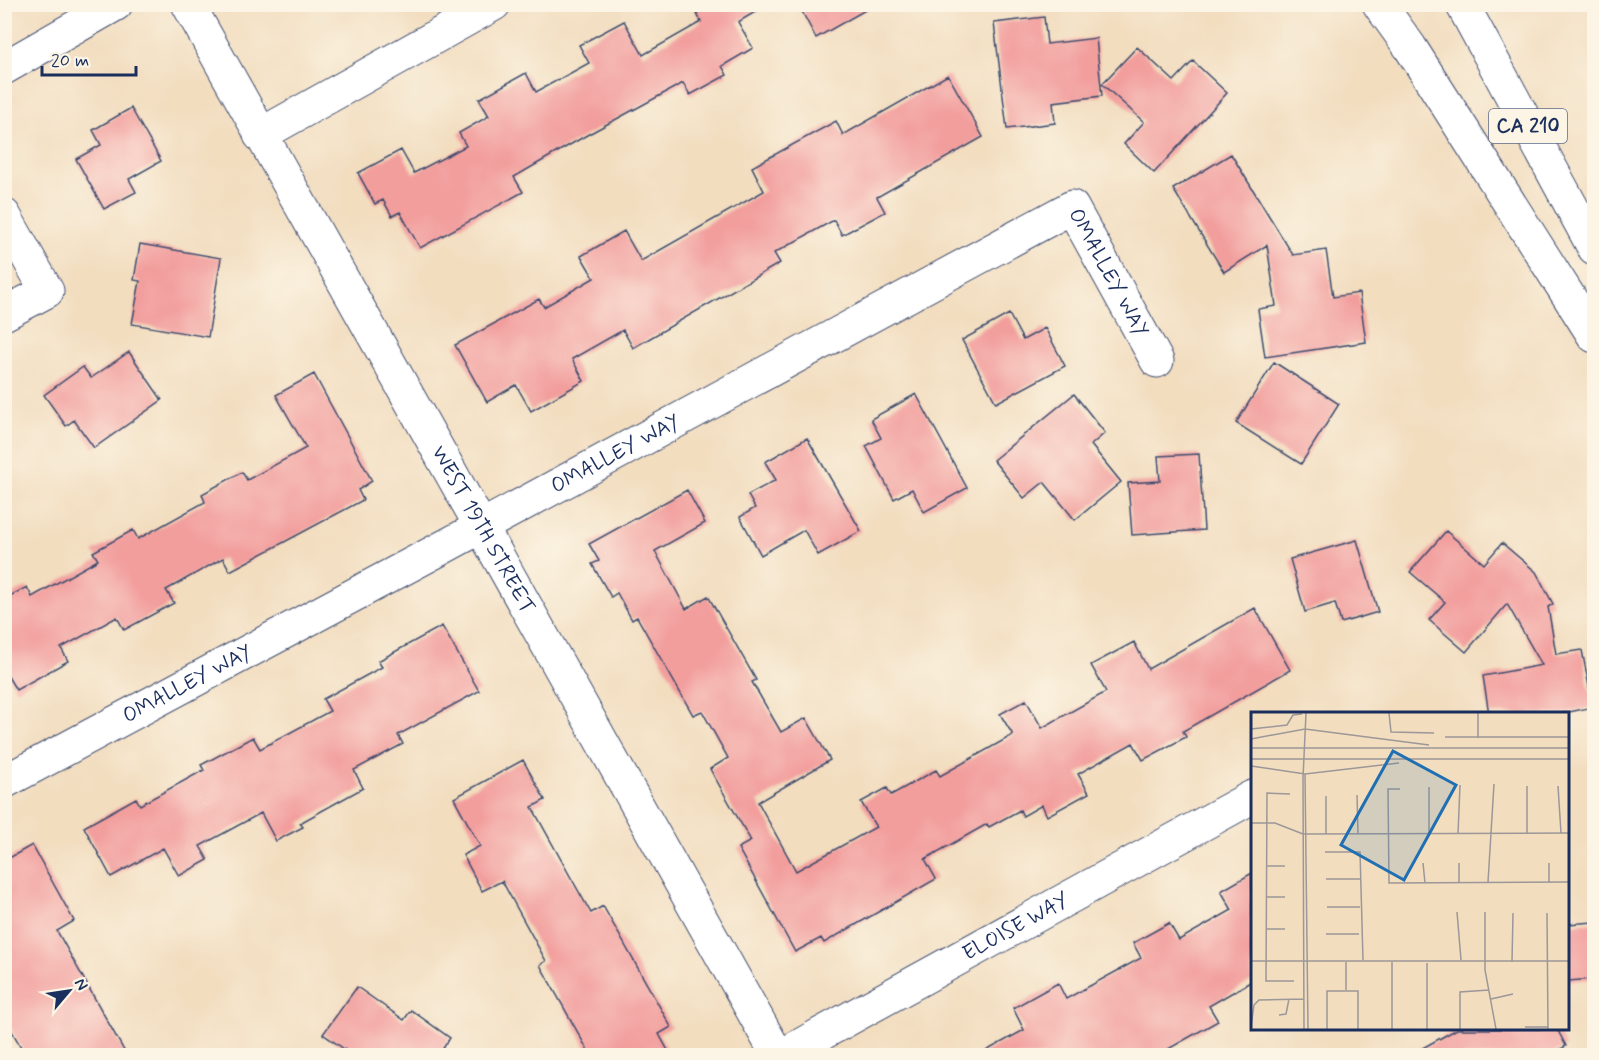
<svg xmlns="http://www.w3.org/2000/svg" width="1599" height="1060" font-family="Mynerve,sans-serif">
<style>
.building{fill:#f29e9d}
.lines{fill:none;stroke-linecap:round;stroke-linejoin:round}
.minor-casing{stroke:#3b496d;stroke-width:35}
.major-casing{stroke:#3b496d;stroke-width:35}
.highway-casing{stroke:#3b496d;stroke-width:35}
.minor{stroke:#fff;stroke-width:33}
.major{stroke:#fff;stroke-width:33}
.highway{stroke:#fff;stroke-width:33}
.labels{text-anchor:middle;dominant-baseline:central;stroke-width:5;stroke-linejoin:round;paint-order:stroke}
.shield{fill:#fcf5e5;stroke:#5e6a86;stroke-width:1.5}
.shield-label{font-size:20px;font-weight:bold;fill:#1b2f5e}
.street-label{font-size:21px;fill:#1b2f5e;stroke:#fcf5e5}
.inset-road{fill:none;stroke:#9c9798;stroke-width:1.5}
.view{fill:#1f6fb2;fill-opacity:0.15;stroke:#1f6fb2;stroke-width:3}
.inset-edge{fill:none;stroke:#1b2f5e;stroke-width:3}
</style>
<rect width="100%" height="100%" fill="#fcf5e5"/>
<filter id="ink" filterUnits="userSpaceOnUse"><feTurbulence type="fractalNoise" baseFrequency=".0167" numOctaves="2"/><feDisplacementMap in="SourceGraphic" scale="12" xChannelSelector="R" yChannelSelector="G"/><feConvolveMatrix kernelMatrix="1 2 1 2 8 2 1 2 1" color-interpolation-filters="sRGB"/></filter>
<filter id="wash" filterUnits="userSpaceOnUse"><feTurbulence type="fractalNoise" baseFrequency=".008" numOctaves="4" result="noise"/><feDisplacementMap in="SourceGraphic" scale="24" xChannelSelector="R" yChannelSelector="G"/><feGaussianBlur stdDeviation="1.35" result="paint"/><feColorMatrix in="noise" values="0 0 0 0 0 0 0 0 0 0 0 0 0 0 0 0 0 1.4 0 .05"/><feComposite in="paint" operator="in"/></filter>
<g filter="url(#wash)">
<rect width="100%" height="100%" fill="#f2ddbf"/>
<g id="blocks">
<path class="building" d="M692 4H769L738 22 753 48 722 66 727 75 690 95 683 83 587 135 514 177 523 192 420 248 400 212 392 216 383 200 375 204 358 173 401 150 414 173 466 146 459 133 489 116 479 99 526 73 536 92 589 63 579 45 624 21 643 55 701 22Z
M798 4H876L816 38Z
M1044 17 1047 44 1096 38 1102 96 1053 102 1055 123 1007 129 994 23Z
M1137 47 1174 81 1193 61 1227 93 1154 173 1124 144 1144 122 1102 84Z
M948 75 983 137 877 197 885 212 842 235 834 220 774 253 780 263 633 348 623 330 572 359 584 381 531 411 516 385 487 402 455 345 539 299 544 307 594 278 581 256 624 231 641 261 764 191 752 167 836 121 843 135Z
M131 108 161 161 129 179 136 192 104 209 76 159 101 145 93 130Z
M1231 154 1293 255 1326 250 1333 297 1359 293 1366 342 1265 357 1258 309 1276 306 1267 245 1224 272 1173 189Z
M140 244 221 258 208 337 132 324 140 281 134 280Z
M1009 314 1023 340 1045 328 1065 366 996 403 962 340Z
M129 352 162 400 94 448 74 420 66 426 44 395 83 367 91 378Z
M1274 362 1339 404 1301 464 1236 423Z
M314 374 372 481 358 490 363 500 230 571 223 558 166 590 174 603 124 630 117 617 61 648 68 661 16 690 4 670V599L27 587 32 597 98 560 93 552 133 530 138 539 205 502 202 494 242 472 247 480 306 448 276 395Z
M916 394 967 488 924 512 912 489 894 499 866 446 881 438 871 419Z
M1074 394 1105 433 1091 445 1121 482 1075 520 1044 482 1024 498 993 460Z
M807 438 861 531 818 555 804 530 761 555 740 517 755 508 748 495 776 480 765 462Z
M1199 454 1204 530 1132 535 1128 483 1160 481 1158 456Z
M687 490 705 523 655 551 686 609 708 596 756 680 752 682 781 732 806 718 830 760 758 802 796 871 876 827 861 802 887 788 891 795 936 770 940 776 1013 735 1000 714 1026 700 1042 728 1106 692 1091 665 1134 642 1148 669 1255 608 1290 670 1183 731 1186 737 1143 760 1133 743 1078 774 1089 793 1047 816 1042 805 1023 816 1020 810 989 827 987 824 925 859 936 879 824 943 821 938 795 952 738 848 751 841 710 769 728 758 702 711 693 715 637 617 632 620 617 593 611 597 592 564 599 561 589 544Z
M1446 531 1484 564 1502 543 1536 572 1553 604 1548 607 1556 654 1582 650 1593 707 1560 714H1489L1483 676 1542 665 1507 604 1466 652 1429 620 1445 602 1410 572Z
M1357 540 1378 612 1341 623 1335 603 1305 612 1290 559Z
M442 626 479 691 398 735 403 744 354 770 363 788 300 823 303 827 276 841 261 813 200 846 208 860 179 876 163 848 111 877 84 827 136 798 140 805 204 770 201 765 253 737 260 749 330 711 323 699 382 667 378 661Z
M523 760 545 800 532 807 570 876 591 913 603 906 671 1027 659 1034 671 1056H591L540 965 546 961 502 881 482 891 463 855 480 846 454 798Z
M32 845 74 921 57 931 127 1056H26L4 1017V861Z
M1252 873V981L1209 1006 1218 1021 1156 1056H977L1024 1030 1013 1008 1058 983 1066 999 1141 958 1133 943 1169 923 1179 940 1232 910 1221 891Z
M1594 922V979L1568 981V924Z
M357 987 404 1020 411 1010 450 1038 438 1056H354L323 1034Z
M1457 1029H1557L1566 1046 1549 1056H1408Z"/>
</g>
</g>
<g filter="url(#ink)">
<use href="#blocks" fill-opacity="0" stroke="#3b496d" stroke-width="1.5"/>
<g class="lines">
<g class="minor-casing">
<g id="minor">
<path d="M4 68 116 4"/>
<path d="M260 135 494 4"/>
<path d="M4 215 47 291 4 314"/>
<path id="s1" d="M4 782 440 549 1072 207 1157 361"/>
<path id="s2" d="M781 1056 1252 797"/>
</g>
</g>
<g class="major-casing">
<g id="major">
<path id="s3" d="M188 4 778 1056"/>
</g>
</g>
<g class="highway-casing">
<path id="highway" d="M1379 4 1410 47 1594 336
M1462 4 1594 248"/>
</g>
<use href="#minor" class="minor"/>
<use href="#major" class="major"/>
<use href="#highway" class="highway"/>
</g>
</g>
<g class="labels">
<rect class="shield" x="1489" y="109" width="78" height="34" rx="4.5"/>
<g class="shield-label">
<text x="1528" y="126">CA 210</text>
</g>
<g class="street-label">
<text stroke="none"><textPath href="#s1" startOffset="1288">OMALLEY WAY</textPath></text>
<text stroke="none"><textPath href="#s1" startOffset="694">OMALLEY WAY</textPath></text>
<text stroke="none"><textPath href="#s3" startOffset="603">WEST 19TH STREET</textPath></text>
<text stroke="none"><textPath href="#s1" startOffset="208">OMALLEY WAY</textPath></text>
<text stroke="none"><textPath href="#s2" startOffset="268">ELOISE WAY</textPath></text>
</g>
</g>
<g transform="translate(1251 712)">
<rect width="318" height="318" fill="#f2ddbf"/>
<path class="inset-road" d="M138 1 140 20 183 21M0 17 36 13 42 3 51 2M194 25H318M227 26V1M0 27 54 17 178 33M0 36H318M0 47H318M0 54 54 62 148 51M54 62 57 317M276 74V121M307 74 310 121M149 77H137L138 171 318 170M39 82 16 81 15 269H43M106 83 107 122M0 111H24L52 122M52 122 318 121M75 122V84M178 122V75M207 122 209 73M74 140H109L112 248M172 151 174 171M208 151V171M16 154H34M75 167H109M237 170 243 72M298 170V151M16 185H34M76 195H109M206 200 210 248M234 200V258L245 317M296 201 297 317M16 217H34M75 222H108M0 249H318M141 250V317M261 250 262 201M95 278V250M240 287 262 282M28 303 35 302 38 287M0 315 3 293 8 288 53 287M274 315H297M53 317 52 66 55 1M76 317V279H107V317M176 317V251M209 317V280L238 278"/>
<path class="view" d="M142 39 205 73 153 168 90 133Z"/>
<rect width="318" height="318" class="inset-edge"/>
</g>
<rect width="1599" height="1060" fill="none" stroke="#fcf5e5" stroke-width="24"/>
<g transform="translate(69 991) rotate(61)" stroke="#fcf5e5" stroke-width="4.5" paint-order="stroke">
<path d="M0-4.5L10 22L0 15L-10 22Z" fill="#1b2f5e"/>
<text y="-9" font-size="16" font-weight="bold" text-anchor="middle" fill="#1b2f5e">N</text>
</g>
<path d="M42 66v9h94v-9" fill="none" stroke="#1b2f5e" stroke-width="3"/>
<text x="51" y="66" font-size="18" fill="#1b2f5e" stroke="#fcf5e5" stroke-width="4.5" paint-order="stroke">20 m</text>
</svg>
